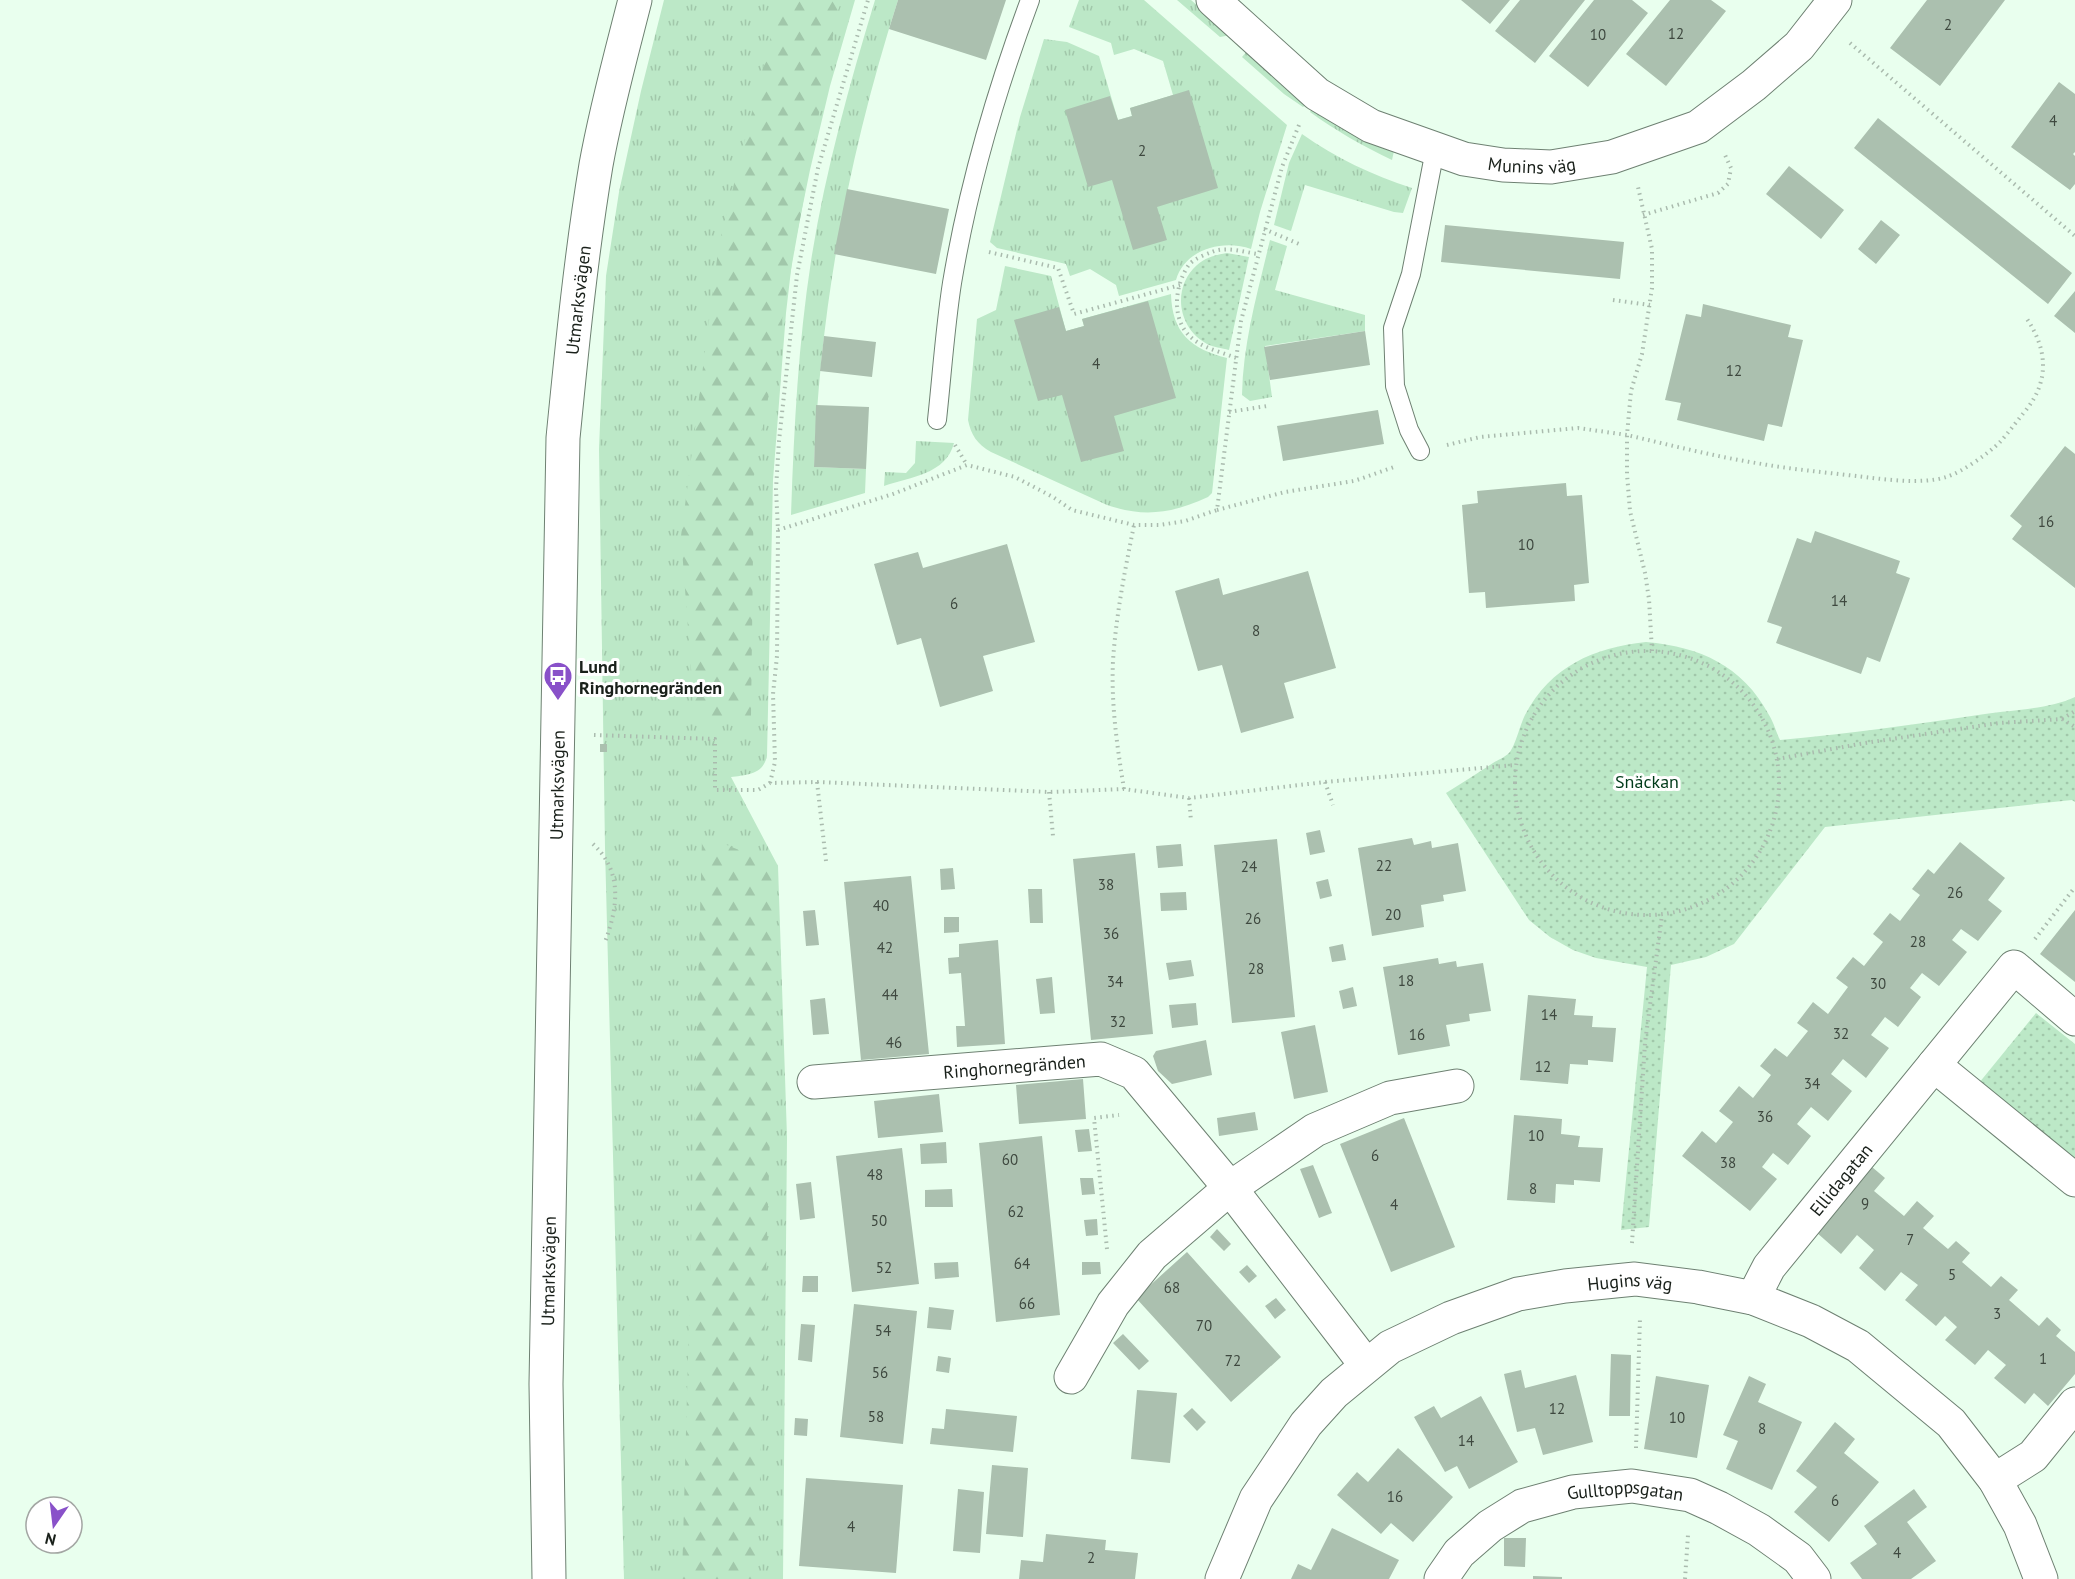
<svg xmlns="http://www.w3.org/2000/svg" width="2075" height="1579" font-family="'PT Sans',sans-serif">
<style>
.grass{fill:url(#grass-tufts)}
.forest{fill:url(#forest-firs)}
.park{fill:url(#park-dots)}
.building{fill:#abc0af}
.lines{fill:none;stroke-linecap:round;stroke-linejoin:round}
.service-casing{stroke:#6e8172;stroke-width:20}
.minor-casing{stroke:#6e8172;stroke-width:35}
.path{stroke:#aabbae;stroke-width:4;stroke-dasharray:1.5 4.5;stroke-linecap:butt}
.service{stroke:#fff;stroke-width:18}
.minor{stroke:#fff;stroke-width:33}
.labels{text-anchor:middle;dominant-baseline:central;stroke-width:6;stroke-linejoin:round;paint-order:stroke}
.number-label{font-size:15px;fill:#3e483f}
.street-label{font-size:18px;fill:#19201a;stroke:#fff}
.poi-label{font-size:18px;font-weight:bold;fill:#19201a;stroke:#fff;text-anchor:start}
.park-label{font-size:18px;fill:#003a19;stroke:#fff}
</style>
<defs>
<pattern id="grass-tufts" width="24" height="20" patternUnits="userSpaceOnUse" patternTransform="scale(1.5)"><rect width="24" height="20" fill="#bce8c7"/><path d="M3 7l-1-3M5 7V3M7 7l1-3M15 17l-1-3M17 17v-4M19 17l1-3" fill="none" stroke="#a1c7aa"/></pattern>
<pattern id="forest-firs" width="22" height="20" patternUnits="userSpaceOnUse" patternTransform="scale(1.5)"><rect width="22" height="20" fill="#bce8c7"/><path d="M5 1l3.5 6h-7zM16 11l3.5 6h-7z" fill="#a1c7aa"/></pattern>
<pattern id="park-dots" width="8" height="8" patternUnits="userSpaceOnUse" patternTransform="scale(1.5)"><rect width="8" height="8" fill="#bce8c7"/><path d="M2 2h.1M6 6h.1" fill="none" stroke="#a1c7aa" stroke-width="1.8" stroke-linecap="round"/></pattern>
</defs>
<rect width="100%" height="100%" fill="#e9ffee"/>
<path class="grass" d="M664 0H855L830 86 810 170 793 253 786 313 773 480 767 756C763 775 746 775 731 777L778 866 787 1137 783 1579H624L605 848 599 449 606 276 619 192 641 91Z
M875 0H898C849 153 820 306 814 467L866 469 865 493 791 515C794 430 798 345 811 261 825 172 849 86 875 0Z
M1079 0H1144L1287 125 1260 212 1251 249C1223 239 1185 249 1176 280L1119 296 1116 285 1090 269 1070 276 1066 264 997 248 990 242 1020 117 1044 39 1067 42 1099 56 1118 120 1132 116 1130 108 1173 95 1163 61 1134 49 1114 55 1111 43 1069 27Z
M1177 0H1191L1231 35 1220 37Z
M1248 50 1308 103 1303 107 1284 94 1242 57Z
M1313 107 1394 151 1392 160C1363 146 1336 131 1310 112Z
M1302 134C1336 158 1372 175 1412 188L1403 213 1394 212 1305 185 1291 231 1274 225 1289 163Z
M1270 240 1287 246 1275 290 1365 315V331L1265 346 1272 397 1250 401 1242 395C1243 342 1258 291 1270 240Z
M1005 266 1051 276 1066 331 1084 326 1082 319 1171 294C1172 333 1191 349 1227 358L1212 493 1208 497C1173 513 1145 518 1107 505L991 452C977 444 971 435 968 420L977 319 996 310Z
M916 441 954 443C946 474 911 477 884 486L885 472 906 473 915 463Z"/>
<path class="forest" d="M780 0H842L837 13 754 476 751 716 695 721 681 536 719 244Z
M702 839 722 843 778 866 757 1579H682Z"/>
<path class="park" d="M1227 253 1249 257 1229 350C1222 348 1213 347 1207 344 1177 328 1172 287 1197 265 1206 257 1216 255 1227 253Z
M1646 642C1700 647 1742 665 1769 715 1774 723 1776 732 1780 740 1849 734 1917 724 1985 714 2012 710 2050 709 2075 697V802L2072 800 1825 827 1734 944 1706 957 1671 965 1649 1227 1621 1230 1647 967 1596 958 1573 950 1550 937 1529 920 1446 793C1462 783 1478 773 1493 763 1498 760 1505 757 1509 753 1515 747 1520 725 1525 715 1551 666 1593 648 1646 642Z
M2036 1013 2075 1044V1162L1979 1083Z"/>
<path class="building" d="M898 0H1006L986 60 889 29Z
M1461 0H1510L1490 24Z
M1520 0H1585L1535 63 1495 31Z
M1594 0H1632L1648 13 1588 87 1549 56Z
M1670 0H1711L1726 11 1666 86 1626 54Z
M1927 0H2005L1940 86 1890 48Z
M2059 82 2075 94V152L2073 154 2075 156V184L2070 190 2011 147Z
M1189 90 1218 188 1157 207 1167 240 1133 250 1112 180 1088 187 1065 110 1110 96 1118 120 1132 116 1130 108Z
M1878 118 2072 273 2048 304 1854 148Z
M1789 166 1844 210 1821 239 1766 194Z
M847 189 949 209 936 274 834 254Z
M1881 220 1900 235 1876 264 1858 249Z
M1445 225 1624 242 1620 279 1441 262Z
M2075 291V333L2054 316Z
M1148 301 1176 398 1114 416 1124 451 1081 462 1062 395 1038 401 1014 320 1059 307 1066 331 1084 326 1082 319Z
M1703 304 1791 325 1788 337 1803 340 1782 427 1768 424 1764 441 1677 420 1681 403 1665 400 1686 314 1701 317Z
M1365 331 1370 365 1270 380 1264 347Z
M824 336 876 342 872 377 820 371Z
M816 405 869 407 866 469 814 467Z
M1378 410 1384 444 1283 461 1277 426Z
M2065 446 2075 454V588L2012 539 2022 526 2010 516Z
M1566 483 1567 496 1582 495 1589 583 1574 585 1575 601 1486 608 1485 592 1469 593 1462 505 1478 503 1477 491Z
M1815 531 1900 561 1896 573 1910 578 1880 662 1867 657 1861 674 1776 643 1782 627 1767 622 1797 538 1811 543Z
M1007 544 1035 642 983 656 993 691 940 707 921 638 897 645 874 564 918 552 923 568Z
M1308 571 1336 668 1284 683 1294 718 1241 733 1222 665 1198 671 1175 591 1219 578 1223 595Z
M600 744H607V752H600Z
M1320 830 1325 852 1310 855 1306 833Z
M1412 838 1414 845 1431 841 1432 848 1458 843 1466 891 1443 895 1444 901 1421 905 1424 927 1372 936 1358 848Z
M1277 839 1295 1017 1232 1023 1214 845Z
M1960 842 2005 878 1988 900 2002 911 1978 941 1961 929 1952 940 1967 952 1939 986 1922 973 1910 988 1921 997 1898 1027 1885 1017 1871 1035 1889 1048 1866 1078 1843 1059 1831 1074 1852 1091 1828 1121 1811 1107 1797 1124 1811 1136 1788 1165 1773 1153 1762 1167 1777 1179 1750 1211 1682 1156 1702 1131 1716 1143 1733 1122 1719 1111 1739 1086 1753 1098 1771 1075 1760 1066 1775 1048 1787 1057 1808 1031 1797 1023 1813 1002 1828 1014 1848 987 1836 978 1853 957 1864 966 1883 942 1873 934 1890 913 1900 921 1920 895 1912 889 1928 869 1934 874Z
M1181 844 1183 866 1158 868 1156 846Z
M1135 853 1153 1034 1091 1040 1073 859Z
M953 868 955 889 941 890 940 869Z
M911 876 929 1054 861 1060 844 882Z
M1328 879 1332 896 1320 899 1316 882Z
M1028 889H1042L1043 923H1030Z
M1186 892 1187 910 1161 911 1160 893Z
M815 910 819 945 806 946 803 911Z
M2075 910V982L2040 954Z
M944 917H959V932L944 933Z
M998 940 1005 1044 957 1047 956 1026H965L961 973 949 974 948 958 959 957V944Z
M1343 944 1346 960 1332 962 1329 947Z
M1438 958 1439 964 1456 961 1457 967 1483 963 1491 1011 1469 1014 1470 1021 1446 1025 1450 1046 1398 1055 1383 967Z
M1191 960 1194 976 1169 980 1166 963Z
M1052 977 1055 1013 1040 1014 1036 979Z
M1353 987 1357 1006 1343 1009 1339 991Z
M1528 995 1576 999 1574 1015 1593 1016 1592 1027 1616 1028 1613 1062 1588 1060V1065L1570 1064 1568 1084 1520 1080Z
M825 998 829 1034 813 1035 810 1000Z
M1196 1003 1198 1025 1172 1028 1169 1005Z
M1315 1025 1328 1092 1294 1099 1281 1032Z
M1206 1040 1212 1075 1172 1084 1158 1071 1153 1056 1156 1051Z
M1083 1079 1086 1119 1019 1124 1016 1085Z
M939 1094 943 1132 878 1138 874 1101Z
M1255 1112 1258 1130 1219 1136 1217 1118Z
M1514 1115 1562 1119 1561 1134 1580 1136 1578 1147 1603 1148 1600 1182 1574 1180V1185L1556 1184 1555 1203 1507 1200Z
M1404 1118 1455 1247 1391 1272 1340 1144Z
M1089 1129 1092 1151 1078 1152 1075 1130Z
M1042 1136 1060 1315 996 1322 979 1143Z
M946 1142 947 1163 921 1164 920 1144Z
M902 1148 919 1284 852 1292 836 1156Z
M1313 1165 1332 1213 1319 1218 1300 1169Z
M1872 1167 1885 1178 1874 1191 1904 1216 1917 1201 1934 1216 1923 1228 1948 1249 1956 1241 1970 1253 1962 1262 1991 1287 2001 1276 2018 1290 2009 1300 2039 1326 2047 1317 2061 1330 2056 1336 2075 1352V1374L2048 1406 2034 1393 2025 1404 1994 1378 2006 1365 1988 1350 1975 1365 1945 1340 1957 1327 1945 1316 1936 1326 1905 1300 1918 1285 1901 1272 1885 1291 1859 1268 1874 1250 1857 1235 1841 1254 1816 1232Z
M1080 1178H1093L1095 1194 1082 1195Z
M811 1182 815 1218 800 1220 796 1184Z
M952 1189 953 1207H925V1190Z
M1097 1219 1098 1235 1086 1236 1084 1220Z
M1217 1229 1231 1244 1224 1251 1210 1237Z
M1187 1252 1281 1357 1231 1402 1136 1298Z
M958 1262 959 1277 935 1279 934 1263Z
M1082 1262H1100L1101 1274 1082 1275Z
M1247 1265 1257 1276 1249 1283 1239 1272Z
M803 1276H818V1292H802Z
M1276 1298 1286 1310 1275 1319 1265 1306Z
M854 1304 917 1311 903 1444 840 1437Z
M929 1307 954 1310 951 1330 927 1328Z
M801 1324 815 1325 812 1362 798 1360Z
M1123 1334 1149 1361 1139 1370 1113 1343Z
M1611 1354 1631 1355 1630 1416H1609Z
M938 1356 951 1358 949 1373 936 1371Z
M1521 1370 1525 1388 1576 1375 1593 1442 1543 1455 1535 1428 1517 1432 1504 1374Z
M1656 1376 1709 1385 1697 1458 1644 1449Z
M1749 1376 1766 1384 1758 1402 1802 1422 1772 1490 1726 1469 1738 1441 1723 1435Z
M1137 1390 1177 1393 1170 1463 1131 1459Z
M1481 1396 1518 1462 1469 1489 1457 1466 1445 1472 1414 1417 1434 1406 1441 1418Z
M1192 1408 1206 1422 1197 1431 1183 1416Z
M946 1409 1017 1416 1013 1452 930 1444 932 1428 944 1429Z
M795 1418 808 1419 807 1436 794 1435Z
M1835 1422 1855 1439 1844 1453 1879 1482 1829 1542 1794 1512 1817 1487 1796 1471Z
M1398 1448 1453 1497 1413 1542 1391 1523 1381 1534 1337 1495 1357 1472 1368 1482Z
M992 1465 1028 1468 1023 1537 986 1534Z
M806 1478 903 1485 896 1573 799 1566Z
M958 1489 984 1492 980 1553 953 1551Z
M1914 1489 1927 1507 1907 1522 1936 1561 1911 1579H1862L1850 1563 1877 1544 1864 1526Z
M1332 1528 1399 1560 1389 1579H1291L1298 1564 1311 1570Z
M1046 1534 1106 1540 1105 1550 1138 1553 1135 1579H1019L1021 1560 1043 1562Z
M1504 1538H1526L1525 1567 1504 1566Z
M1533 1576 1562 1577V1579H1533Z"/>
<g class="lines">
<g class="service-casing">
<path id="service" d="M937 420C942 374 945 328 952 283 968 187 996 91 1030 0
M1420 451 1409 430 1395 386 1393 328 1411 274 1435 150"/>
</g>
<g class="minor-casing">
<g id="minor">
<path id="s1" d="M1213 0 1317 94 1371 126 1464 159 1503 165 1551 167 1612 157 1698 127 1754 85 1799 46 1835 0"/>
<path d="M1934 1065 2075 1180"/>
<path id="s2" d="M814 1082 1101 1059 1134 1073 1230 1188 1366 1365"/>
<path id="s3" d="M1753 1298 1769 1267 2014 967 2075 1019"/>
<path d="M1071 1377 1113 1304 1152 1255 1230 1188 1315 1130 1390 1098 1457 1086"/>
<path d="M1995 1480 2033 1456 2075 1404"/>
<path id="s4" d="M549 1579 546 1384 563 438C572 347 581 255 596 165 606 109 621 55 635 0"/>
<path id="s5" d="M1222 1579 1256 1499 1306 1424 1334 1393 1390 1347 1451 1318 1518 1294 1565 1286 1635 1279 1698 1287 1753 1298 1811 1321 1858 1346 1951 1423 1995 1480 2020 1525 2041 1579"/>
<path id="s6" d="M1441 1579 1459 1553 1490 1526 1522 1506 1573 1492 1632 1486 1690 1495 1719 1508 1759 1530 1798 1558 1814 1579"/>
</g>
</g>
<path class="path" d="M1850 43 2075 236
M1643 215 1718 193 1728 184 1731 168 1725 155
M1264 229 1299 244
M989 252 1058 268 1074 314 1180 285
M1613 300 1650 305
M1236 358C1222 352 1205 349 1193 339 1171 322 1174 287 1188 266 1193 259 1204 255 1212 252 1226 246 1243 252 1258 254
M1229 412 1267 406
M955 445 967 465
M1447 445 1480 437 1578 428 1627 435 1631 391 1642 354 1652 288V249L1638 187
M1217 510 1285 492 1354 481 1394 467
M778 530 893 494 967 465 1015 477 1053 497 1072 510 1134 525H1160L1185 521 1217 510 1241 321 1282 167 1299 125
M1515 783a132 132 0 1 1 264 0a132 132 0 1 1-264 0Z
M1652 651 1649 599 1645 573 1630 511 1627 474V435C1670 445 1713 456 1756 463 1789 469 1822 472 1856 476 1882 479 1921 485 1946 477 1961 473 1989 453 2000 442 2009 432 2017 421 2026 410 2050 380 2047 349 2027 319
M2062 719 2075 711
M594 735 715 739V790H758L770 783 817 782 1049 792 1124 789 1189 798 1325 782 1515 765
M1777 759 1865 743 1999 723 2062 719 2075 727
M817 782 826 861
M1325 782 1333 805
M770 783 775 762 773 694 777 656 778 530 776 489 779 441 797 275 818 168 868 0
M1124 789C1117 746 1111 704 1113 661 1116 615 1125 570 1134 525
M1049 792 1053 836
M1189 798 1191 821
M593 844C623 872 618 907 605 942
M2035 939 2075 887
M1632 1243 1645 1043 1662 915
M1107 1249 1094 1118 1119 1115
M1636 1448 1640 1318
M1685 1579 1688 1535"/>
<use href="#service" class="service"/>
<use href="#minor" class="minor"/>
</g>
<defs>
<g id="bus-pin" transform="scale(1.5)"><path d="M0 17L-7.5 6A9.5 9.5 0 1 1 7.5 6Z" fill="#8951c9" stroke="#fff"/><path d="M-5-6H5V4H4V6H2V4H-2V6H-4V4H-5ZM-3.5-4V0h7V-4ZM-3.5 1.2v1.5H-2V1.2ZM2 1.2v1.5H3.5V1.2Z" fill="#fff"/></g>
</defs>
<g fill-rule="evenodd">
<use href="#bus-pin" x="558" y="676"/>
</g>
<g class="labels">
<g class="number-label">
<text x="1948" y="24">2</text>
<text x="1676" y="33">12</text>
<text x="1598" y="34">10</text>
<text x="2053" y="120">4</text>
<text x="1142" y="150">2</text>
<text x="1096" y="363">4</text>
<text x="1734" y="370">12</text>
<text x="2046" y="521">16</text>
<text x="1526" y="544">10</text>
<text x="1839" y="600">14</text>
<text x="954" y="603">6</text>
<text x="1256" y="630">8</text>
<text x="1384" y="865">22</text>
<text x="1249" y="866">24</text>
<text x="1106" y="884">38</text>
<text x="1955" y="892">26</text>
<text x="881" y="905">40</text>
<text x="1393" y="914">20</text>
<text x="1253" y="918">26</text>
<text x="1111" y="933">36</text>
<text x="1918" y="941">28</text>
<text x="885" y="947">42</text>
<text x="1256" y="968">28</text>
<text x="1406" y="980">18</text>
<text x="1115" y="981">34</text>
<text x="1878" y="983">30</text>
<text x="890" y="994">44</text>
<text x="1549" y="1014">14</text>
<text x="1118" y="1021">32</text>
<text x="1841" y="1033">32</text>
<text x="1417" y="1034">16</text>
<text x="894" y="1042">46</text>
<text x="1543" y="1066">12</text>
<text x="1812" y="1083">34</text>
<text x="1765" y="1116">36</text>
<text x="1536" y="1135">10</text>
<text x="1375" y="1155">6</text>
<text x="1010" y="1159">60</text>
<text x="1728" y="1162">38</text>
<text x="875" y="1174">48</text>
<text x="1533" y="1188">8</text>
<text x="1865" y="1203">9</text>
<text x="1394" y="1204">4</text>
<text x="1016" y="1211">62</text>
<text x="879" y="1220">50</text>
<text x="1910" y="1239">7</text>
<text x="1022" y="1263">64</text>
<text x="884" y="1267">52</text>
<text x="1952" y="1274">5</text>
<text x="1172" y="1287">68</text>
<text x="1027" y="1303">66</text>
<text x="1997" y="1313">3</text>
<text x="1204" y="1325">70</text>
<text x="883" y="1330">54</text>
<text x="2043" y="1358">1</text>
<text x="1233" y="1360">72</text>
<text x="880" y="1372">56</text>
<text x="1557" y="1408">12</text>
<text x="876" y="1416">58</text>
<text x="1677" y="1417">10</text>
<text x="1762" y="1428">8</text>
<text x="1466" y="1440">14</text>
<text x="1395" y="1496">16</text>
<text x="1835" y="1500">6</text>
<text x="851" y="1526">4</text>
<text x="1897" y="1552">4</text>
<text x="1091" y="1557">2</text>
</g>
<g class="street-label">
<text stroke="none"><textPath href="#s1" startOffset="370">Munins väg</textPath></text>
<text stroke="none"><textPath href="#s4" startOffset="1280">Utmarksvägen</textPath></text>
<text stroke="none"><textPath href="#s4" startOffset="794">Utmarksvägen</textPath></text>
<text stroke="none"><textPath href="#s2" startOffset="201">Ringhornegränden</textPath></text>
<text stroke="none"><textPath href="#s3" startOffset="148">Ellidagatan</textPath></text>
<text stroke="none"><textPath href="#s4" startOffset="308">Utmarksvägen</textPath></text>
<text stroke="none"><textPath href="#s5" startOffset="543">Hugins väg</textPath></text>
<text stroke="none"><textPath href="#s6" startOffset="216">Gulltoppsgatan</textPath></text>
</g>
<g class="poi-label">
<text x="579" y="666">Lund<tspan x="579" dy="21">Ringhornegränden</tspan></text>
</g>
<g class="park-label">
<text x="1647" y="781">Snäckan</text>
</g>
</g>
<g transform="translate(54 1525) rotate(194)"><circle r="28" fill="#ffffff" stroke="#a3a6a3" stroke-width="1.5"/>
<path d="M0-4.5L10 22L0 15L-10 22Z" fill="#8951c9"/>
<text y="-9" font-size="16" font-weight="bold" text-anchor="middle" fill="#19201a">N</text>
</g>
</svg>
